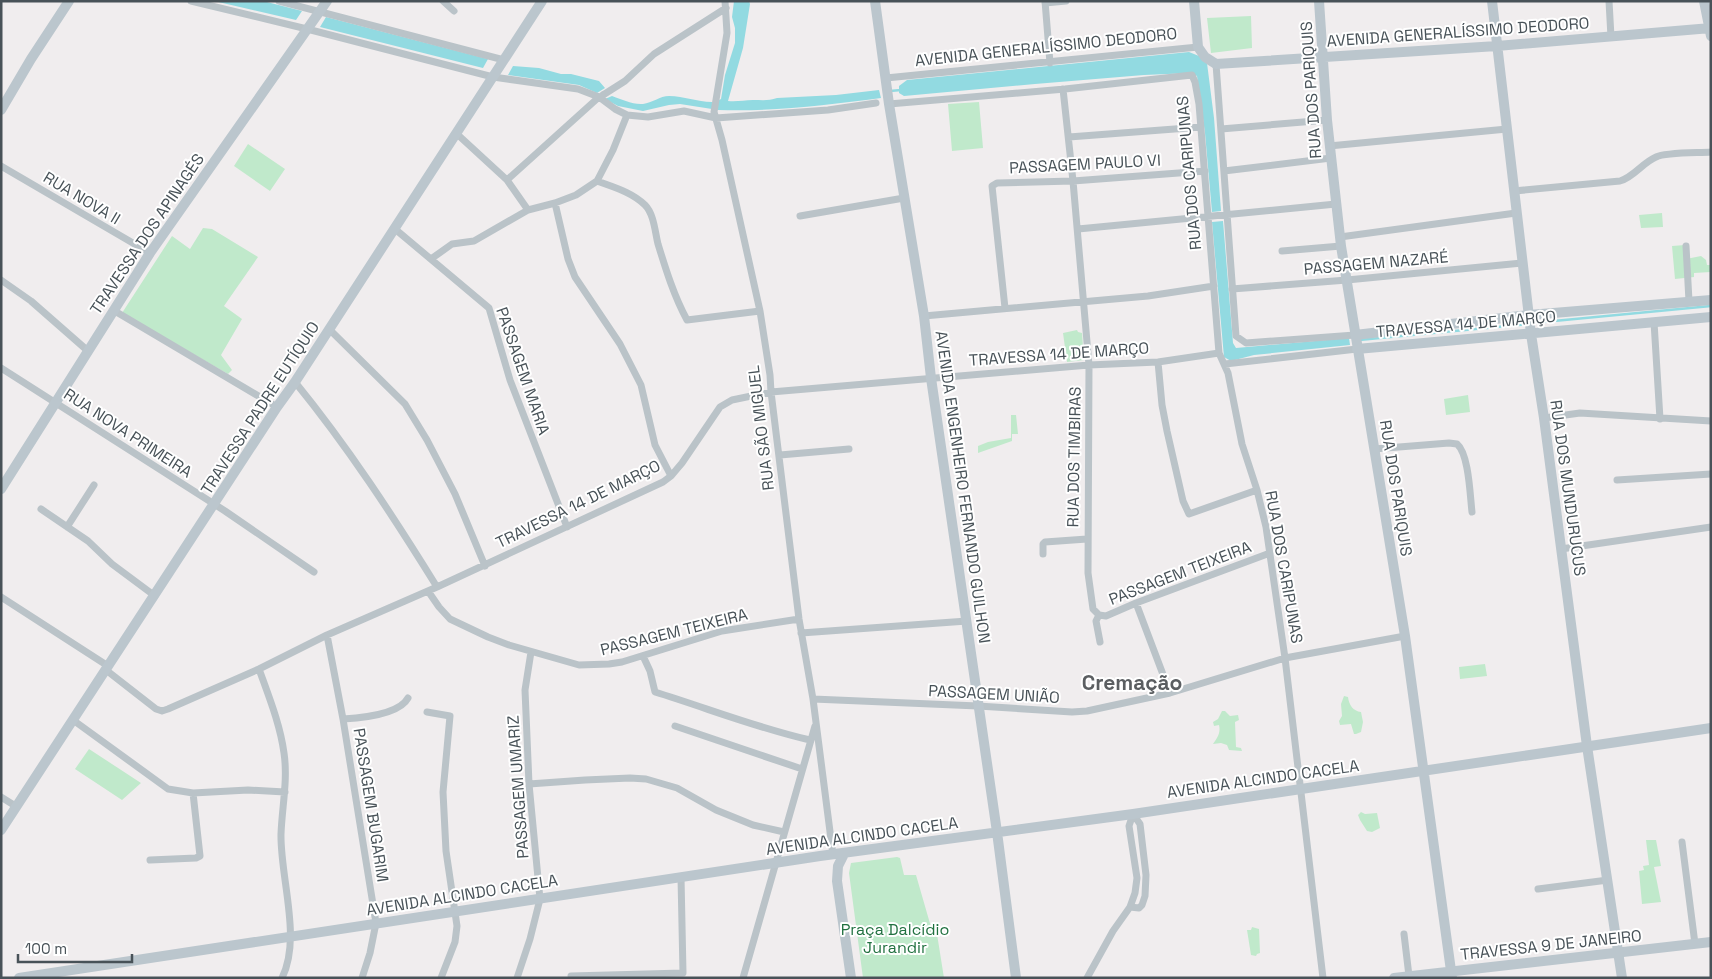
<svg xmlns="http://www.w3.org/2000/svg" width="1712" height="979" font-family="'Space Grotesk',sans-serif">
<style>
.green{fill:#c0e9cb}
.water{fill:#92dae1}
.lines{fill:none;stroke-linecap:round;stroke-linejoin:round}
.stream{stroke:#92dae1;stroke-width:2.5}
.street{stroke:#bac3c8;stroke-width:7}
.secondary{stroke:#bbc6cd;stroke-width:10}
.street-bridge{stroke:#bac3c8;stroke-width:7}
.labels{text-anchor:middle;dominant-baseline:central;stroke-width:4;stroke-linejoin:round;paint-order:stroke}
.street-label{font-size:16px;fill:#485258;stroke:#fff}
.park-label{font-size:16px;fill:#217140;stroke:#fff}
.district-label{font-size:21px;font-weight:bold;fill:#5b5e61;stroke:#fff}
</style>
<rect width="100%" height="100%" fill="#f0edee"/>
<path class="green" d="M1251 16 1252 48 1211 53 1207 18Z
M979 102 983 148 952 151 948 104Z
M248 144 285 169 270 191 234 166Z
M1662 213 1663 227 1641 228 1639 215Z
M203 228 212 229 258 257 224 306 242 319 221 355 232 370 228 374 122 313 172 236 190 249Z
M1685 245 1686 259 1701 256 1706 260 1707 265H1710L1711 272 1694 273V277L1675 279 1672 246Z
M1077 330 1078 332 1082 333 1084 360 1067 362 1063 333Z
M1468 395 1470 412 1446 415 1444 399Z
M1011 415H1016L1018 434H1012V441L978 453V446L988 442 1011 438Z
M1485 664 1487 676 1460 679 1459 667Z
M1344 696 1348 697C1349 705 1353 711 1361 712L1363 722 1361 732 1356 734H1354L1351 724 1340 725 1339 721 1342 716 1341 704Z
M1222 711H1225L1230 716 1238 715 1239 720 1235 722 1236 747 1241 748 1242 751 1229 750 1227 745 1221 743 1213 744C1217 738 1221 733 1219 725L1214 726 1213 722 1218 719Z
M89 749 141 783 122 800 75 769Z
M1361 812 1365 814 1377 813 1380 828 1372 832 1367 831 1360 820 1358 815Z
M1646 840H1656L1661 866 1654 867 1661 902 1642 904 1639 871 1644 870 1643 866 1649 865Z
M897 857 900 858 904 875H916L931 927 937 934 944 978H863L849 873 851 863Z
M1252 927 1259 929 1260 953 1257 954 1256 956 1251 955 1247 930H1251Z"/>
<path class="water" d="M214 1H263L302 11 296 20Z
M734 1H749L750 4 743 48 728 101C737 102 744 100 753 100 762 100 769 101 777 98L836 95 879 90 881 98C827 105 773 112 718 110L717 101 721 99 725 75 735 43V28L732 17Z
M326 17 488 59 483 68 320 27Z
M1189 52 1199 56 1207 63 1214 118 1221 211 1212 212 1205 133 1197 76 1191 73 1144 75 1035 84 904 96 899 93V86L907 80Z
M513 66 539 68 561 74H571L599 81 605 88 597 93 579 85 508 75Z
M612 96C621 99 633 105 643 104 652 103 660 96 669 96 684 96 697 102 712 102V109L680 104 669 105 643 111 618 106 605 99Z
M1223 221 1233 343 1236 348 1349 338 1350 345 1254 355 1231 361 1224 357 1212 222Z"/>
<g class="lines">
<path class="stream" d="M890 91 901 90
M1533 323 1711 306
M1359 340 1528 324"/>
<path class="street" d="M191 1 307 29 493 77 578 89 599 97 615 109 627 115 648 117 684 111 716 118 828 110 876 103
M279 1 504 60
M443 1 454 11
M725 1 727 33 714 112 722 140 760 311 770 375 771 392 799 619 813 699 833 855
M1045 1 1050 63
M1609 1 1611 37
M1045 3 1066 1
M1216 64 1236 336 1246 343 1355 335
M886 78 1198 47
M1063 89 1073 181 1089 365 1088 573 1093 609 1099 615 1096 621 1100 642
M603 95 625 81 654 54 726 8
M889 104 1065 89 1192 75 1195 82 1199 104 1219 353 1228 373 1242 444 1257 490 1266 527 1285 658 1323 978
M1221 129 1327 120
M457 134 507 180 528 210
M1069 137 1201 127
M1329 146 1507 129
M1 166 150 253
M1224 171 1331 158
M507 180 599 97
M597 181C613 187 632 192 645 205 654 214 655 232 658 244 666 270 674 296 687 320L760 311
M1514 191 1620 181C1634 177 1642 163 1656 157 1666 152 1698 153 1711 152
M555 203 568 259 575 277 620 344 641 385 655 445 671 476
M800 216 904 198
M395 229 489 308 510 380 567 527
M1078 229 1336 204
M1340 237 1516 213
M1686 246 1689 301
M1282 251 1341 246
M431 259 452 244 474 241 528 210 555 203 576 195 597 181 613 150 627 115
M1 280 31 301 88 351
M1232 289 1347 280 1522 263
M1005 308 992 186 997 183 1073 181 1205 171
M113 310 277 407
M924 316 1148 296 1214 286
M1654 322 1660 419
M329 329 405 404 427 440 455 494 485 566
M1158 362 1162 405 1167 431 1183 501 1189 514 1257 490
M1225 364 1357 349
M1 368 225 511 314 572
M295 382C348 447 393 516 437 587
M1544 418 1580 413 1711 421
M1374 449 1449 443 1457 444C1469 454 1470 496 1472 512
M780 455 849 449
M1617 480 1711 474
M41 509 88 541 112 564 155 596
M67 527 94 485
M1561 549 1711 527
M1043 554V544L1045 542 1087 539
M428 591 439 607 450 619 488 637 509 645 579 665 609 664 622 662 722 631 799 619
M1 597 108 666
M1136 603 1170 693
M1099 615 1106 616 1136 603 1270 553
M801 633 967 621
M327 635 343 719 376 923 370 953 362 978
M643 656 650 671 655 692C707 708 757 728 810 740
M259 669C269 697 280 724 284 753 288 780 282 807 281 834 280 877 302 938 282 978
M106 670 156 709 162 711 168 709 259 669 327 635 437 587 663 482 671 476 682 463 720 407 732 400 771 392 1089 365 1158 362 1219 353
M813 699 978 706 1072 712 1087 711 1170 693 1285 658 1405 636
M427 712 450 716 443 792 446 851 457 926 455 942 441 978
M343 719C360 718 399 715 408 698
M73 720 168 789 193 793 248 790 285 792
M675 726 802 769
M529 784 585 780 630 778 646 779 677 788 716 810 753 825 784 832
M1 797 17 807
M1682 842 1695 944
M150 860 196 858 200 856 193 793
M1538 889 1608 880
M1130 907 1139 908 1142 905 1145 896 1146 875 1140 824 1133 814
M1404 934 1409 976
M571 976 683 973 681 877
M517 978 530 939 540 899 529 784 525 690 531 652
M743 978 815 726
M1087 978 1113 931 1130 907 1135 893 1137 878 1129 826 1133 814"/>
<path class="secondary" d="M875 1 889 104 924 316 931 378 997 832 1016 978
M1194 1 1198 47 1205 57 1216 64 1497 46 1711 28
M1319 1 1327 120 1341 246 1405 636 1452 978
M1492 1 1531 334 1544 418 1587 746 1622 978
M1704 1 1711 36
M1 110 31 59 69 1
M1355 335 1529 315 1711 300
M1357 349 1711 317
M1 489 150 253 327 1
M1 830 277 407 295 382 542 1
M844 854 838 866 837 881 851 978
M19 978 820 856 1133 814 1711 728
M1394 978 1711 942"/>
<path class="street-bridge" d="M600 98 603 95"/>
</g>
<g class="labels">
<g class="street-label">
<text transform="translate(1458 32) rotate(-4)">AVENIDA GENERALÍSSIMO DEODORO</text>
<text transform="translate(1046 47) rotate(-6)">AVENIDA GENERALÍSSIMO DEODORO</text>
<text transform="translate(1311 90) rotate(-94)">RUA DOS PARIQUIS</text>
<text transform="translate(1085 164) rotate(-3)">PASSAGEM PAULO VI</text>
<text transform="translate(1189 173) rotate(-95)">RUA DOS CARIPUNAS</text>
<text transform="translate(82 198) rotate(31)">RUA NOVA II</text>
<text transform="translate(147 234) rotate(-56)">TRAVESSA DOS APINAGÉS</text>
<text transform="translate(1376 263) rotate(-5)">PASSAGEM NAZARÉ</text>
<text transform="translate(1466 324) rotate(-5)">TRAVESSA 14 DE MARÇO</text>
<text transform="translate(1059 354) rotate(-4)">TRAVESSA 14 DE MARÇO</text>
<text transform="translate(523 371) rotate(71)">PASSAGEM MARIA</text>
<text transform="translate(260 408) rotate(-57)">TRAVESSA PADRE EUTÍQUIO</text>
<text transform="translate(761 428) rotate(-97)">RUA SÃO MIGUEL</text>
<text transform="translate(128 433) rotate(33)">RUA NOVA PRIMEIRA</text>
<text transform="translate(1074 457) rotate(-89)">RUA DOS TIMBIRAS</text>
<text transform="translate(963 487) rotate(82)">AVENIDA ENGENHEIRO FERNANDO GUILHON</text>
<text transform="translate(1396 488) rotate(81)">RUA DOS PARIQUIS</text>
<text transform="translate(1568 488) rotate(82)">RUA DOS MUNDURUCUS</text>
<text transform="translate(578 504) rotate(-26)">TRAVESSA 14 DE MARÇO</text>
<text transform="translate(1284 567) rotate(80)">RUA DOS CARIPUNAS</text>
<text transform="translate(1180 573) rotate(-21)">PASSAGEM TEIXEIRA</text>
<text transform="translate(674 632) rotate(-14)">PASSAGEM TEIXEIRA</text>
<text transform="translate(994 694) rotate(3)">PASSAGEM UNIÃO</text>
<text transform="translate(1263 779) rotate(-8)">AVENIDA ALCINDO CACELA</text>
<text transform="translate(518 787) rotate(-94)">PASSAGEM UMARIZ</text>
<text transform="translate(371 805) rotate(81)">PASSAGEM BUGARIM</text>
<text transform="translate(862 836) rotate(-8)">AVENIDA ALCINDO CACELA</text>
<text transform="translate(462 895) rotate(-9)">AVENIDA ALCINDO CACELA</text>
<text transform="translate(1551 945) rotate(-6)">TRAVESSA 9 DE JANEIRO</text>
</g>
<g class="park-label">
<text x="895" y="929">Praça Dalcídio<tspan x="895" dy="18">Jurandir</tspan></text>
</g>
<g class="district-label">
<text x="1132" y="682">Cremação</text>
</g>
</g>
<rect width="1712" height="979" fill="none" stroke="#485258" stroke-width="5"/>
<path d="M18 954v8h114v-8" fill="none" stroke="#485258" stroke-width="2.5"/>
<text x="25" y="954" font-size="15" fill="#485258" stroke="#ffffff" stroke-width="4" paint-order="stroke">100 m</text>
</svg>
